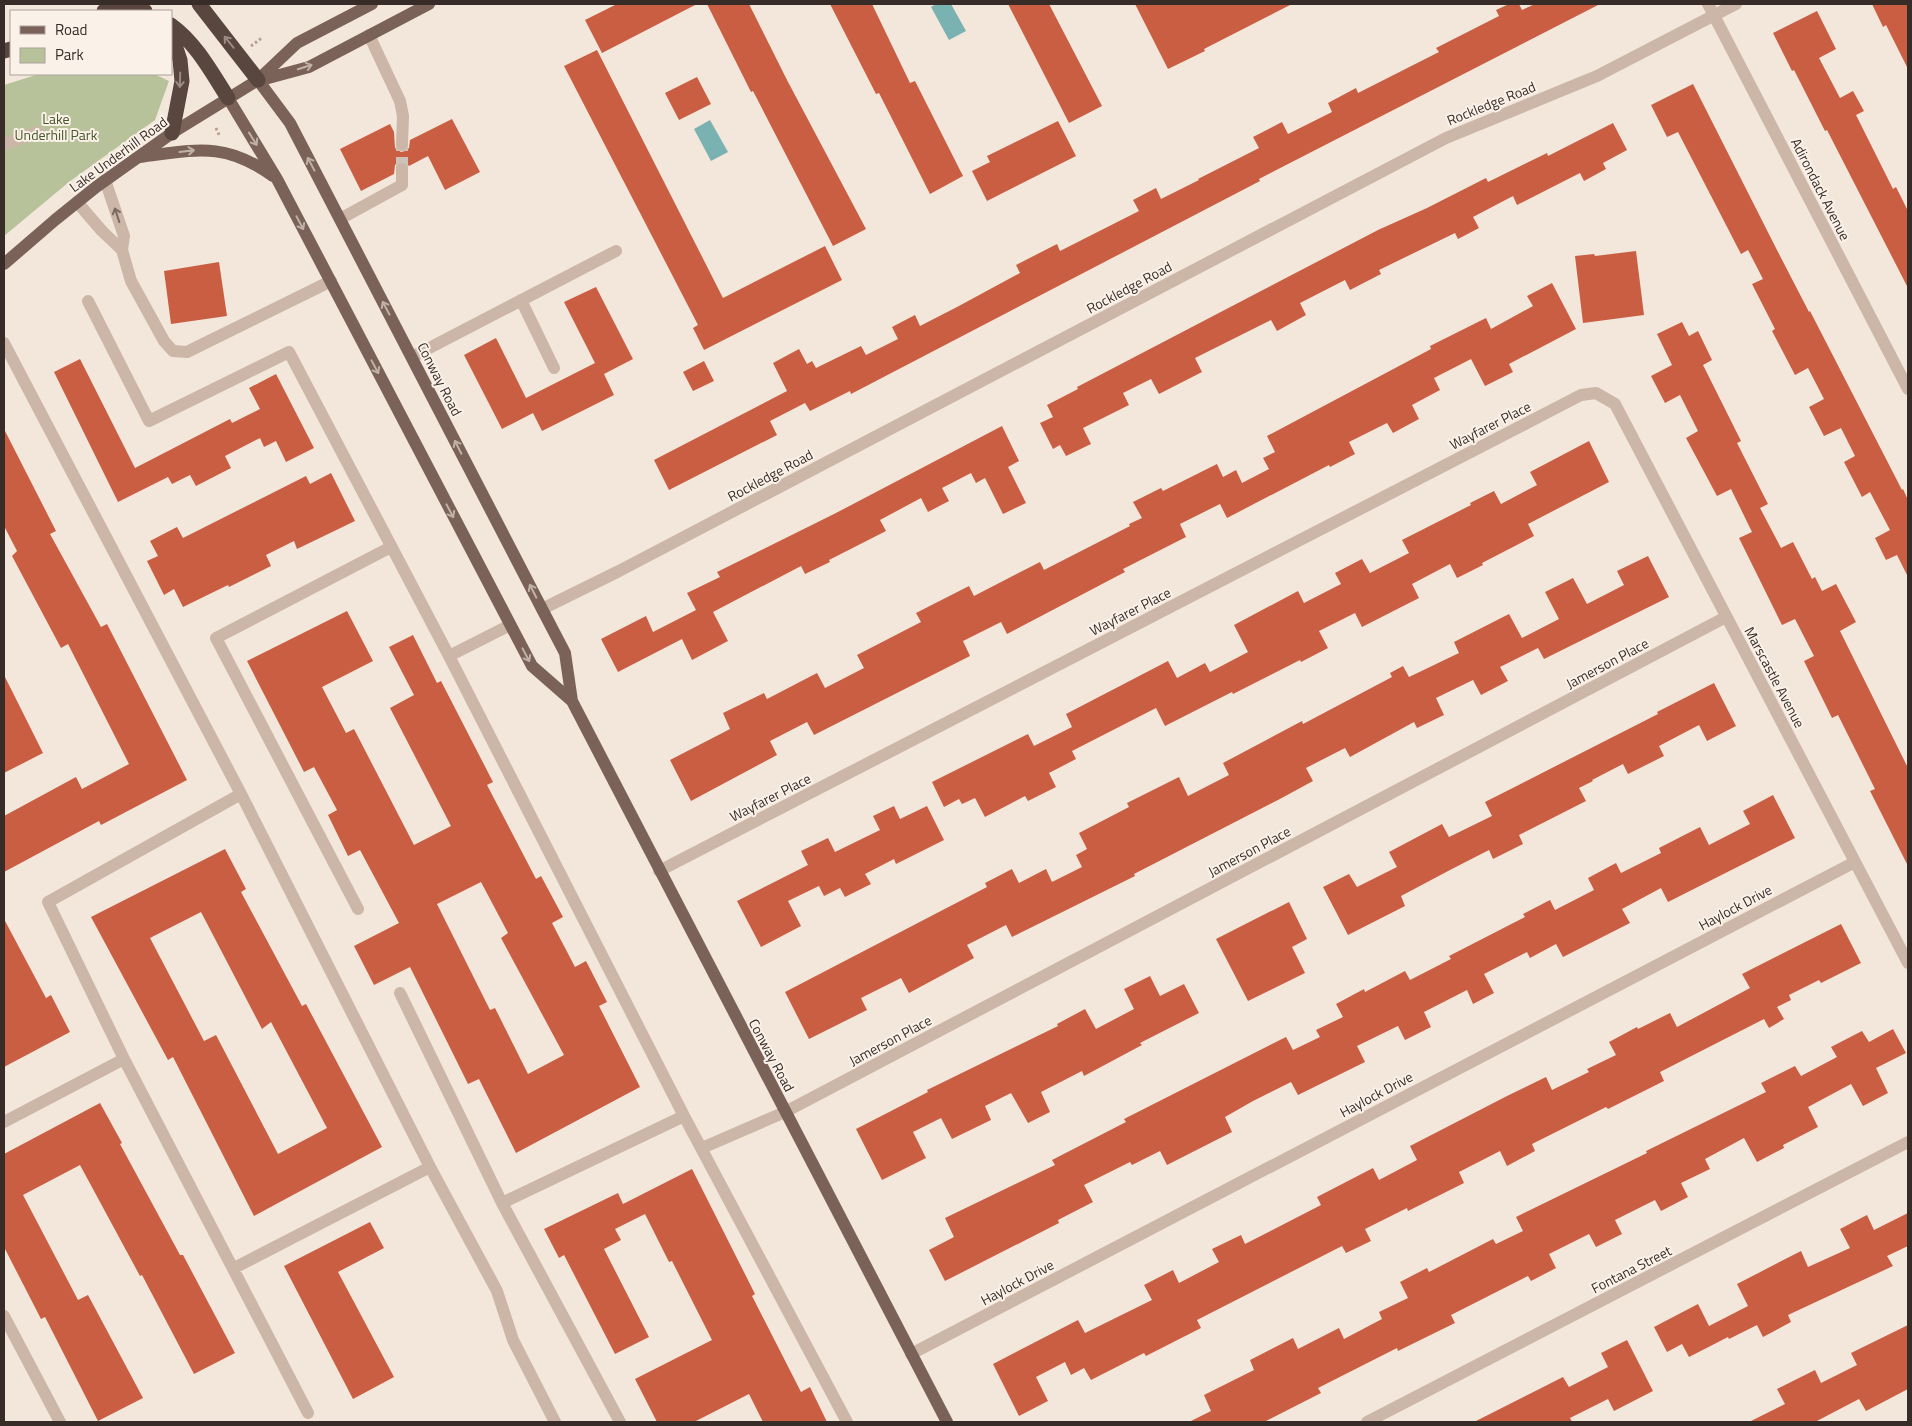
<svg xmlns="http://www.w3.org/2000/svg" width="1912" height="1426" font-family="'Titillium Web',sans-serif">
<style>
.green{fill:#b7c29b}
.water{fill:#7ab1b1}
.building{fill:#c95e43;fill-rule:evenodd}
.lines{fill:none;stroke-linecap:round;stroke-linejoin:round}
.minor-tunnel{stroke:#cec2b8;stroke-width:12;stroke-dasharray:12 6;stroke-linecap:butt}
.path{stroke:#b7a091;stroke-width:3;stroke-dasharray:2.5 2.5;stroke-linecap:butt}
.minor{stroke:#cbb6a7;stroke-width:12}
.major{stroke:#7a6258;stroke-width:12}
.highway{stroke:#59463f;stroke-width:15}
.oneway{stroke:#998a83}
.oneway2{stroke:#c0b1a7}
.oneway3{stroke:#7a6a61}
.labels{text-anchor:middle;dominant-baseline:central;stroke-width:4;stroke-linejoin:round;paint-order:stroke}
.street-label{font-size:14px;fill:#382c28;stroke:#faf1e8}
.park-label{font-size:14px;fill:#48572b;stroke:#faf1e8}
</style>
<rect width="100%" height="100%" fill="#f3e7dc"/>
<path class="green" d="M39 74H154L169 81 155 120 69 182 4 236V85Z"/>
<path class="water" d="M936 4H951L966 31 949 40 931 7Z
M710 120 728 152 711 161 694 129Z"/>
<path class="building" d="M617 4H697L602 53 585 20Z
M707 4H749L787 80 866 229 833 246 753 91 751 92Z
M830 4H872L910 83 915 81 963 176 930 194 879 93 876 94Z
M1008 4H1049L1102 106 1069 123Z
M1135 4H1292L1204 49 1205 51 1168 69Z
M1509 4H1519L1522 10 1535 4H1600L1259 179 1260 181 851 394 850 391 810 411 805 403 770 421 777 435 669 490 654 460 787 391 773 363 799 349 807 364 812 361 816 368 861 346 866 355 898 339 892 327 915 315 920 326 957 307 1020 273 1016 265 1057 244 1060 251 1139 211 1133 200 1156 188 1161 199 1199 180 1198 179 1259 148 1253 137 1282 122 1288 134 1332 112 1328 103 1356 88 1358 93 1439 52 1436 48 1499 16 1496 10Z
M1872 4H1908V69L1886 25 1883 27Z
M1817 11 1836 49 1819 58 1840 98 1853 91 1864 111 1856 115 1893 189 1896 187 1908 211V288L1827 130 1825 131 1794 70 1792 71 1773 33Z
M597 50 723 298 825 246 842 280 704 350 693 328 698 325 564 66Z
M697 77 711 104 679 120 665 93Z
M1693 84 1778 252 1809 312 1810 311 1902 490 1903 489 1908 500V577L1897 555 1886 560 1875 538 1890 530 1870 492 1862 497 1844 462 1855 456 1841 428 1824 436 1809 407 1824 399 1808 368 1795 375 1772 331 1775 329 1752 284 1763 279 1748 250 1741 254 1678 132 1667 137 1651 105Z
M452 119 480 172 445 190 428 156 409 166 406 162H398L395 165 394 174 361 191 340 149 390 124 394 132 395 148 401 152 405 151 409 148 410 140Z
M1058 121 1076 156 987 201 972 171 990 162 987 156Z
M1613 123 1627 150 1603 163 1606 169 1584 181 1580 173 1517 205 1513 196 1473 217 1479 228 1458 239 1455 233 1379 270 1381 274 1350 290 1345 280 1300 303 1306 315 1277 331 1271 320 1195 358 1202 372 1159 394 1151 379 1123 393 1129 405 1083 428 1091 444 1066 456 1060 445 1053 449 1040 423 1053 417 1047 405 1078 389 1077 387 1378 230 1427 208 1486 178 1488 182 1547 153 1548 156Z
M1636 251 1644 315 1583 323 1575 256 1594 254 1595 256Z
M219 262 227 316 171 324 164 271Z
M1552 283 1576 329 1509 364 1513 372 1485 386 1471 359 1434 378 1440 390 1412 405 1419 419 1393 433 1387 423 1349 442 1355 454 1330 467 1329 465 1227 518 1220 504 1180 524 1186 537 1123 569 1125 572 1007 634 1001 622 963 641 970 656 814 735 807 722 770 741 777 755 691 801 670 760 730 729 723 713 764 693 767 699 817 673 825 688 864 668 857 655 921 622 916 613 969 586 974 596 1040 562 1044 570 1130 526 1129 524 1142 518 1133 502 1161 488 1163 491 1217 464 1223 477 1236 470 1242 483 1269 469 1263 458 1275 452 1267 436 1431 349 1430 346 1486 318 1491 329 1533 306 1527 296Z
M596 287 633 359 604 374 614 395 542 431 533 413 502 429 464 355 496 338 526 398 595 363 564 302Z
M1682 322 1689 336 1698 331 1712 360 1703 365 1741 441 1737 443 1768 504 1760 508 1781 548 1793 542 1812 579 1815 577 1822 591 1836 584 1856 622 1840 631 1908 768V866L1870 791 1875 789 1838 715 1832 718 1804 661 1814 656 1795 619 1782 625 1739 538 1752 532 1731 489 1717 496 1686 438 1698 431 1680 395 1665 403 1651 376 1672 365 1657 334Z
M80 359 135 468 230 419 232 423 260 409 249 388 276 374 314 448 286 462 276 441 264 447 260 438 225 456 231 468 196 486 190 475 172 484 168 477 118 502 54 372Z
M704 361 714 381 693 391 683 372Z
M1002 426 1019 461 1008 467 1026 503 1003 514 985 478 976 483 971 473 942 488 949 501 928 512 921 498 880 520 886 531 829 560 830 562 805 574 801 566 713 612 728 641 692 660 682 639 618 672 601 639 646 616 653 632 696 610 687 593 720 577 717 572 836 513Z
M4 429 56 531 50 534 101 627 107 624 187 780 101 825 99 821 4 872V816L76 777 82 789 129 764 68 644 61 648 12 556 17 551 4 526Z
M1589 441 1609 482 1528 524 1534 536 1482 563 1483 565 1457 578 1450 564 1412 584 1419 598 1362 627 1355 613 1319 631 1328 648 1301 662 1300 660 1233 694 1232 692 1165 726 1156 708 1072 751 1076 759 1049 773 1056 787 1028 801 1025 796 985 817 975 798 962 804 959 799 944 807 932 782 1028 734 1034 746 1072 727 1066 714 1168 661 1177 678 1205 663 1210 672 1248 652 1234 625 1298 591 1304 603 1341 584 1335 573 1362 559 1370 573 1409 553 1402 540 1471 505 1470 503 1494 491 1501 504 1537 485 1530 472Z
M331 473 355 521 297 549 294 541 266 555 271 566 229 587 228 585 183 607 174 589 164 595 147 561 158 556 150 541 177 527 183 538 306 476 310 484Z
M1648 556 1669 597 1544 659 1538 648 1500 667 1508 681 1481 695 1473 680 1436 698 1444 715 1417 728 1414 722 1350 757 1345 748 1306 768 1313 781 1278 800 1134 874 1135 876 1012 937 1006 925 967 945 974 958 909 993 901 978 861 998 867 1010 809 1039 785 992 987 887 985 883 1012 869 1019 883 1046 869 1052 882 1082 867 1076 855 1087 849 1079 833 1129 807 1127 803 1179 777 1188 796 1229 775 1223 763 1302 721 1303 724 1392 677 1390 673 1403 666 1409 677 1459 653 1454 642 1509 614 1522 638 1559 619 1545 592 1573 578 1587 604 1624 585 1617 571Z
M347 611 373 661 322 687 346 733 354 729 414 845 451 826 390 708 414 695 389 647 413 635 437 683 441 681 493 782 487 785 536 879 541 876 563 917 552 923 575 967 586 961 607 1002 599 1006 640 1087 516 1153 479 1079 468 1084 410 967 374 985 354 946 399 923 360 850 348 856 328 815 337 810 314 767 304 772 247 661ZM481 882 508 933 501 938 564 1055 528 1074 495 1008 490 1010 437 904Z
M4 675 43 753 4 773Z
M1714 683 1736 726 1707 741 1699 725 1659 746 1664 756 1628 774 1623 764 1592 780 1593 781 1579 788 1586 801 1519 835 1523 844 1493 859 1489 850 1450 870 1401 896 1405 906 1348 935 1323 887 1349 874 1357 887 1397 867 1389 852 1442 824 1449 837 1492 816 1485 802 1658 714 1657 712Z
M1773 795 1795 838 1668 902 1661 888 1622 909 1630 923 1563 957 1556 944 1530 958 1527 952 1484 974 1494 993 1473 1004 1467 990 1424 1012 1431 1027 1405 1040 1398 1026 1357 1046 1365 1062 1298 1095 1291 1082 1253 1101 1225 1117 1232 1132 1167 1165 1160 1151 1132 1165 1130 1162 1084 1185 1093 1202 1058 1220 1059 1223 945 1281 929 1250 954 1237 945 1218 1055 1165 1052 1160 1126 1122 1124 1119 1286 1037 1293 1050 1320 1037 1316 1030 1343 1017 1336 1004 1364 989 1365 992 1405 971 1410 980 1451 959 1449 956 1525 917 1523 914 1550 900 1555 910 1594 890 1588 878 1616 863 1621 873 1661 853 1659 848 1700 827 1709 845 1750 824 1743 811Z
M894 806 900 819 927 806 944 840 896 864 894 859 865 874 871 884 845 897 840 888 824 896 819 886 788 901 801 926 761 947 737 901 808 865 801 851 828 838 835 852 880 830 873 816Z
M225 849 246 889 241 892 302 1006 306 1004 382 1147 254 1216 173 1057 168 1060 91 917ZM201 912 262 1029 271 1022 327 1128 278 1154 216 1035 204 1041 150 938Z
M1289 902 1307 939 1292 947 1305 973 1248 1001 1216 939Z
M4 919 46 998 51 995 70 1032 4 1067Z
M1841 924 1861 963 1821 983 1819 980 1789 995 1791 1000 1777 1007 1784 1019 1769 1028 1764 1019 1660 1072 1664 1081 1608 1109 1606 1107 1532 1144 1535 1151 1507 1166 1500 1151 1459 1172 1464 1183 1408 1211 1407 1208 1365 1229 1371 1241 1346 1253 1342 1246 1197 1320 1201 1328 1146 1356 1144 1353 1091 1380 1084 1368 1071 1375 1065 1362 1036 1377 1048 1401 1019 1416 993 1364 1078 1320 1085 1333 1152 1300 1144 1285 1173 1270 1179 1283 1219 1262 1212 1249 1241 1235 1245 1244 1321 1205 1317 1197 1373 1168 1379 1180 1417 1160 1410 1146 1507 1096 1546 1077 1552 1090 1589 1072 1587 1069 1616 1055 1609 1042 1637 1027 1638 1029 1670 1013 1677 1027 1722 1003 1750 988 1742 974Z
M1150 976 1160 996 1184 984 1199 1013 1140 1043 1142 1045 1084 1076 1082 1071 1041 1092 1050 1112 1028 1123 1011 1093 985 1106 991 1120 952 1139 941 1118 913 1132 926 1158 882 1180 856 1129 928 1092 927 1090 1058 1026 1057 1024 1085 1009 1096 1029 1134 1009 1124 989Z
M1893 1029 1906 1053 1876 1068 1888 1093 1863 1106 1851 1084 1808 1107 1818 1127 1783 1145 1784 1148 1757 1162 1744 1138 1705 1159 1710 1169 1681 1183 1688 1197 1661 1211 1655 1200 1615 1220 1622 1234 1596 1247 1589 1234 1549 1254 1556 1268 1531 1281 1528 1276 1451 1315 1455 1323 1398 1351 1397 1348 1318 1388 1321 1393 1264 1422H1189L1211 1411 1204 1395 1254 1370 1250 1360 1293 1338 1298 1349 1339 1328 1344 1339 1382 1319 1379 1312 1408 1298 1400 1282 1427 1268 1429 1272 1493 1239 1496 1244 1523 1231 1516 1217 1647 1153 1646 1151 1766 1092 1761 1083 1795 1066 1801 1076 1837 1057 1831 1047 1862 1031 1869 1042Z
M100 1103 122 1143 120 1144 180 1255H183L235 1353 194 1374 142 1275 140 1276 80 1165 23 1195 78 1300 88 1295 143 1398 98 1421 45 1317 41 1319 4 1247V1154Z
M692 1169 755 1294 752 1296 801 1392 810 1387 827 1422H763L749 1394 694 1422H657L635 1379 712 1340 672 1261 669 1262 645 1214 615 1229 621 1240 604 1249 649 1337 615 1354 564 1255 559 1258 544 1229 618 1193 623 1204Z
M1908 1213V1246L1887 1256 1893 1266 1788 1315 1791 1322 1763 1337 1757 1325 1729 1339 1728 1337 1689 1357 1682 1344 1667 1352 1654 1327 1698 1304 1709 1326 1748 1306 1737 1284 1801 1251 1808 1267 1850 1248 1840 1229 1867 1215 1874 1230Z
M370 1222 384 1248 338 1272 394 1377 353 1399 284 1266Z
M1908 1325V1389L1866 1411 1859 1399 1815 1422H1749L1785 1404 1777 1389 1815 1370 1821 1383 1857 1365 1851 1353Z
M1627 1340 1653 1391 1614 1411 1608 1399 1570 1418 1572 1422H1474L1563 1377 1569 1387 1608 1367 1601 1353Z"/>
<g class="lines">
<path class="minor-tunnel" d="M402 169V144"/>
<path class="path" d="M251 46 263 37
M216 128 220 137"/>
<path class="minor" d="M1708 4 1908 389
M369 35 400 101 403 116 402 144
M4 144 38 132
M105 180 124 236 122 250 131 281 164 341 173 351 187 352 331 281
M77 202 102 231 122 250
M340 219 402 185V169
M521 300 554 368
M88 301 149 421 289 352 449 656 684 1116 847 1422
M4 343 241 794 430 1167 497 1291 513 1340 555 1422
M412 357 616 251
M542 609 619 571 1446 138 1597 76 1736 4
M449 656 510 625
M241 794 48 902 124 1059 308 1413
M659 871 1581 395 1596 393 1615 404 1908 963
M358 909 216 638 391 547
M400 993 502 1203 620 1422
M4 1122 124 1059
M702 1148 785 1112 1726 617
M502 1203 684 1116
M234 1268 430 1167
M4 1316 60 1422
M911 1354 1855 862
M1367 1422 1908 1142"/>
<path class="major" d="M258 80 290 123 542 609 565 653 572 701 947 1422
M261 80 309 67 429 4
M228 98 277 179 532 666 572 701
M140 157C196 150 224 141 273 176
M4 264 55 220 96 187 172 133 258 80 297 43 372 4"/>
<path class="highway" d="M199 4 258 80
M104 11 122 9 145 11
M171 25C196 43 212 73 228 98
M171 33 180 60 182 81 172 133
M4 51 11 49"/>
</g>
<defs><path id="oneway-shaft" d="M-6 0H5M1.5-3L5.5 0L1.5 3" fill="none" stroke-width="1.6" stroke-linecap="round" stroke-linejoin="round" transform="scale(1.25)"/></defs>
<g class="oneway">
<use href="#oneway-shaft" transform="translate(229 42) rotate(-129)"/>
<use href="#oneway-shaft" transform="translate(180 80) rotate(92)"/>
</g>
<g class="oneway2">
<use href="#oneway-shaft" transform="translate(305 67) rotate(-18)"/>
<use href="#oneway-shaft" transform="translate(253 139) rotate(58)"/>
<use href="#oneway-shaft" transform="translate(187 151) rotate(-7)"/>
<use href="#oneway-shaft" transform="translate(311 164) rotate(-118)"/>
<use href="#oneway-shaft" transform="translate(300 223) rotate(62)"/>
<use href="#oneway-shaft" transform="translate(386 308) rotate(-118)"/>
<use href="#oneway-shaft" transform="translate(375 367) rotate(62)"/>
<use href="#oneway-shaft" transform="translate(458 447) rotate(-117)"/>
<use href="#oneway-shaft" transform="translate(450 511) rotate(62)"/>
<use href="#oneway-shaft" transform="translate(533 591) rotate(-117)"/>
<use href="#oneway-shaft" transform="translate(526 655) rotate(62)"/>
</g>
<use class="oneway3" href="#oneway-shaft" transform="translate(117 215) rotate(-108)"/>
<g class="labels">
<g class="street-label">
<text transform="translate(1491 103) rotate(-22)">Rockledge Road</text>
<text transform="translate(118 154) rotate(-36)">Lake Underhill Road</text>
<text transform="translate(1821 189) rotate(63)">Adirondack Avenue</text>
<text transform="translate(1129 287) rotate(-28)">Rockledge Road</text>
<text transform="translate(440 379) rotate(63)">Conway Road</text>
<text transform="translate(1490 425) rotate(-27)">Wayfarer Place</text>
<text transform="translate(770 475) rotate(-28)">Rockledge Road</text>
<text transform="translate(1130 611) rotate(-27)">Wayfarer Place</text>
<text transform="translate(1607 663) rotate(-28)">Jamerson Place</text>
<text transform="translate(1775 677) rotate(62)">Marscastle Avenue</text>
<text transform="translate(770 797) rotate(-27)">Wayfarer Place</text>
<text transform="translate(1249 851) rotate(-28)">Jamerson Place</text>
<text transform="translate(1735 907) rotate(-28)">Haylock Drive</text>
<text transform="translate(890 1040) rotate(-28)">Jamerson Place</text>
<text transform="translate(772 1055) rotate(62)">Conway Road</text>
<text transform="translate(1376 1094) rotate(-28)">Haylock Drive</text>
<text transform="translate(1631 1269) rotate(-27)">Fontana Street</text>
<text transform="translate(1017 1282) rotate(-28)">Haylock Drive</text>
</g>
<g class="park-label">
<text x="56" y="118">Lake<tspan x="56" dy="16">Underhill Park</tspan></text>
</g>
</g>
<rect width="1912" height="1426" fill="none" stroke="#382c28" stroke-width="10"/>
<rect x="10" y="10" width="162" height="65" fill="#faf1e8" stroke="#aca29b"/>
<rect x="20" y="26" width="25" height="8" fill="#7a6258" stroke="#aca29b"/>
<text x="55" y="35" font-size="15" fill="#382c28">Road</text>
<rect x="20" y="48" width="25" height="15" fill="#b7c29b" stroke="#aca29b"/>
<text x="55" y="60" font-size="15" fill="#382c28">Park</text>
</svg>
